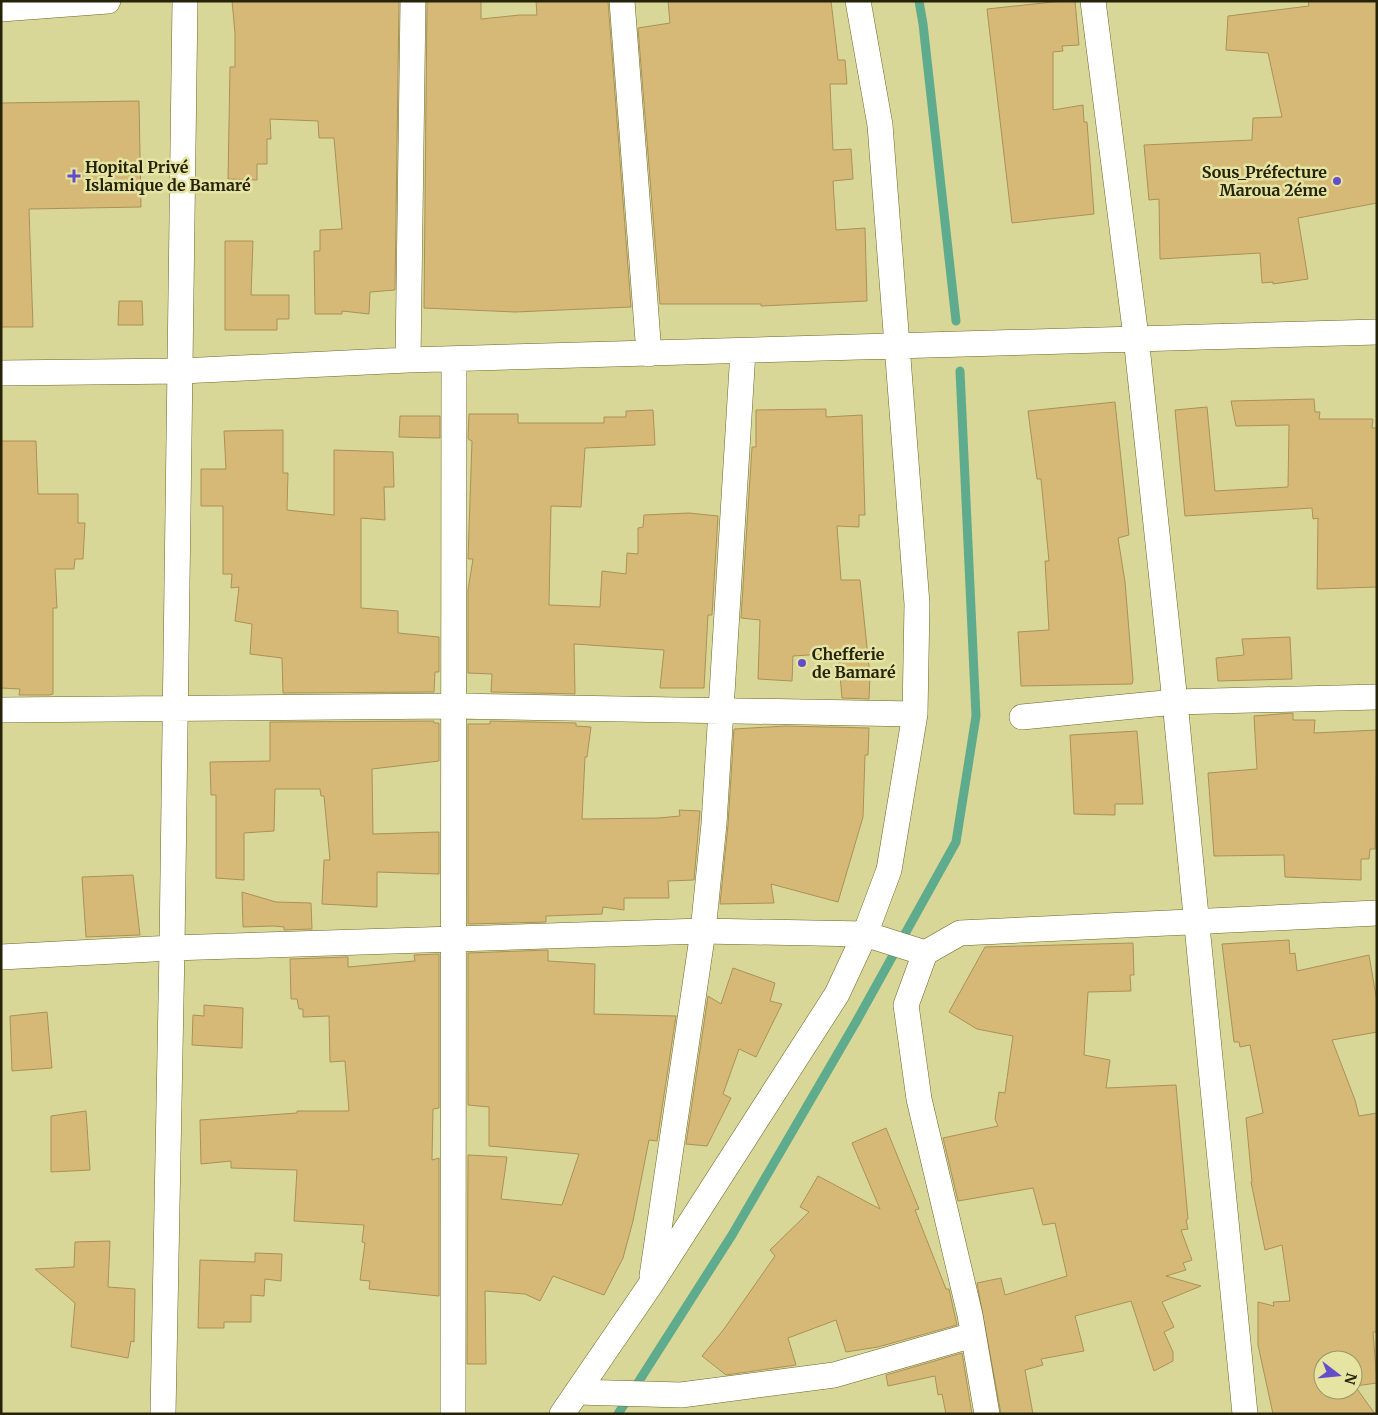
<svg xmlns="http://www.w3.org/2000/svg" width="1378" height="1415" font-family="Merriweather,serif">
<style>
.lines{fill:none;stroke-linecap:round;stroke-linejoin:round}
.stream{stroke:#5eac8d;stroke-width:9}
.building{fill:#d6b977;stroke:#ab9157;fill-rule:evenodd}
.minor-casing{stroke:#6a6729;stroke-width:26}
.minor{stroke:#fff;stroke-width:25}
.poi-dot{fill:#634ec7;stroke:#e6e4a3;stroke-width:2}
.labels{text-anchor:middle;dominant-baseline:central;stroke-width:5;stroke-linejoin:round;paint-order:stroke}
.poi-label{font-size:16px;font-weight:bold;fill:#252309;stroke:#e6e4a3;text-anchor:start}
</style>
<rect width="100%" height="100%" fill="#d9d797"/>
<g class="lines">
<path class="stream" d="M919 1 923 24 956 321
M618 1414 732 1235 856 1022 956 842 976 716 960 371"/>
</g>
<path class="building" d="M232 1H399L395 290 370 292 369 314 342 311V314H315L314 251H320V230L342 229 334 138H319L318 121 270 119 271 139H267V164H257V180L228 179 230 67H235V33Z
M427 1H481V19L520 15H537L536 1H608L631 307 515 312 424 308Z
M668 1H831L838 60H845L847 84H830L833 150 851 149 853 179 833 181 836 230 865 228 867 301 761 306V304H660L638 28 670 23Z
M1062 1H1075L1079 45 1062 46 1063 51 1053 52V110L1083 105 1084 122H1087L1094 214 1012 223 987 9Z
M1308 1H1377V203L1298 218 1308 279 1273 284V282L1262 283 1260 253 1160 259 1159 199 1149 200 1144 145 1252 140 1253 118 1282 117 1268 53 1226 50 1228 16 1309 6Z
M139 101 141 207 29 209 33 327H1V103Z
M225 241H253L251 295H289V319H277V330H225Z
M119 301H142L143 325H118Z
M1314 399 1315 412H1320L1319 419H1373L1372 428H1377V587L1317 589 1318 518 1313 519 1312 508 1185 516 1175 410 1207 407 1215 491 1288 487 1289 425 1236 426 1231 401Z
M1115 402 1129 535 1118 538 1125 582 1133 680 1132 684 1021 686 1018 632 1049 630 1045 561H1049L1041 479H1037L1028 411Z
M826 409V417L862 415 865 515H859V527L837 526 841 580H860L870 676 869 699 842 698 838 653 793 656 792 681 758 679 760 620 741 618 752 447H756V410Z
M653 410 655 445 585 448 581 507 551 506 549 605 600 607 602 571 626 574 627 553 638 554V528L643 527 644 515 689 513 718 516 712 615H708L704 688H660L664 650 574 644 575 694 491 692 492 674 468 673V590L473 559H468L472 441 468 439 469 414H518V423H604V417H626V411Z
M400 416H440V438L399 437Z
M283 430V473H288L287 510 334 515V450L393 452 394 487H384L385 520 361 518V608L398 611V633L439 637V672H435L434 692 283 693 282 658 250 654 252 624 235 621 239 587 231 588 232 574H223V506H201V469H226L224 431Z
M1 441H36L38 494H78V523H85L83 559H75L74 569H55L57 608H53V694L49 695H19L20 689 1 688Z
M1290 637 1292 679 1218 681 1216 658 1244 655 1242 639Z
M1293 713V720H1315L1314 733 1377 730 1375 849H1370L1369 859H1361V880L1285 877 1284 855 1214 856 1208 773 1257 769 1254 716Z
M434 721V723H439V761L372 769 373 834 439 832V874L377 872V907L322 904 324 860H330L324 796H321L320 789H275L274 831 244 833V880L216 878V795H211L210 762 270 761V722Z
M490 721 576 723V726L591 727 587 757H585L582 819 659 818 680 816 679 810 700 811 694 880 668 881 669 898H624V910L603 907 602 914 546 916V922L468 924V724H490Z
M786 726 869 728 868 755H865L863 817 838 902 771 884 774 903 720 904 728 825 734 729Z
M1137 731 1143 804H1115V815L1074 814 1070 735Z
M133 875 140 935 86 937 82 877Z
M242 892 276 902 311 903 312 929 284 930V927L274 926 243 927Z
M1289 940 1290 954 1295 953 1297 971 1369 955 1377 1002V1032L1332 1040 1355 1100 1359 1116 1377 1113V1332H1373L1377 1383 1355 1386 1375 1414H1273L1258 1345V1302L1274 1306 1273 1302 1290 1301 1282 1245 1265 1250 1251 1182H1252L1246 1118 1263 1113 1250 1045 1240 1047 1239 1042H1234L1222 944ZM1323 1360H1353V1390H1323Z
M1133 943 1134 975H1130L1131 991 1088 992 1084 1055 1110 1060 1106 1088 1176 1085 1188 1219 1186 1220 1188 1229 1181 1230 1192 1260 1183 1263 1186 1270 1166 1276 1201 1286 1162 1302 1174 1327 1164 1332 1173 1352V1361L1154 1371 1131 1301 1075 1316 1084 1351 1041 1359 1043 1365 1025 1370 1033 1414H1001L977 1283 1001 1278 1005 1295 1067 1276 1055 1223 1043 1225 1033 1188 958 1201 943 1138 998 1126 995 1119 999 1092 1005 1093 1013 1036 977 1029 949 1012 985 947Z
M548 950V961L595 964 594 1014 676 1016 657 1141 649 1140 633 1221 623 1258 604 1295 553 1276 540 1301 525 1294 485 1291 486 1364H467L468 1155 507 1157 501 1199 562 1205 579 1154 489 1146V1107L468 1105V953Z
M439 954V1108L433 1109 432 1160 439 1158V1296L369 1289 370 1281 360 1280 365 1243 362 1242 364 1225 294 1221 297 1170 231 1168V1161L201 1164 200 1120 297 1113V1111H349L345 1061 330 1062 329 1016 303 1017V1009H299L297 999H291L290 959 348 957V967L415 961 414 955Z
M733 968 775 983 770 1001 782 1004 756 1057 739 1049 723 1094 731 1098 707 1146 686 1144 708 996 721 1004Z
M204 1005 243 1008 242 1048 192 1045 193 1015 204 1016Z
M47 1012 52 1068 12 1071 10 1016Z
M86 1111 90 1170 51 1172V1116Z
M886 1128 919 1209 915 1210 946 1289H949L957 1325 878 1347 846 1352 836 1320 788 1338 796 1365 726 1375 702 1356 724 1329 775 1256 770 1250 809 1212 800 1207 818 1176 880 1209 852 1143Z
M110 1241 108 1287 135 1289 134 1342 131 1341 128 1358 71 1347 75 1303 35 1269 74 1267 75 1242Z
M255 1253 282 1254 281 1281 265 1279 264 1296 251 1295V1322H224V1328H198L200 1260 255 1262Z
M962 1353 972 1414H946L942 1394 938 1395 935 1376 888 1386 886 1375Z"/>
<g class="lines">
<g class="minor-casing">
<path id="minor" d="M622 1 649 354
M1093 1 1136 337 1175 702 1245 1414
M1 9 108 1
M408 360 413 1
M1 373 181 371 408 360 1377 332
M1 710 452 706 915 714
M1022 717 1175 702 1377 697
M1 957 172 948 703 931 865 934 925 953
M652 1276 703 931 714 824 743 351
M577 1392 681 1395 834 1375 973 1335
M163 1414 172 948 185 1
M453 1414 454 359
M562 1414 651 1284 837 994 865 934 889 870 915 714 917 604 880 125 858 1
M987 1414 970 1315 919 1099 906 1005 925 953 960 933 1377 913"/>
</g>
<use href="#minor" class="minor"/>
</g>
<g class="poi-dot">
<path d="M71.5 168.5h5v5h5v5h-5v5h-5v-5h-5v-5h5z"/>
<circle cx="1337" cy="181" r="5"/>
<circle cx="802" cy="663" r="5"/>
</g>
<g class="labels">
<g class="poi-label">
<text x="85" y="167">Hopital Privé<tspan x="85" dy="18">Islamique de Bamaré</tspan></text>
<text x="1327" y="172" text-anchor="end">Sous_Préfecture<tspan x="1327" dy="18">Maroua 2éme</tspan></text>
<text x="812" y="654">Chefferie<tspan x="812" dy="18">de Bamaré</tspan></text>
</g>
</g>
<rect width="1378" height="1415" fill="none" stroke="#252309" stroke-width="5"/>
<g transform="translate(1338 1375) rotate(106)"><circle r="24" fill="#e6e4a3" stroke="#999765"/>
<path d="M0-4L9 19L0 12L-9 19Z" fill="#634ec7"/>
<text y="-8" font-size="14" font-weight="bold" text-anchor="middle" fill="#252309">N</text>
</g>
</svg>
